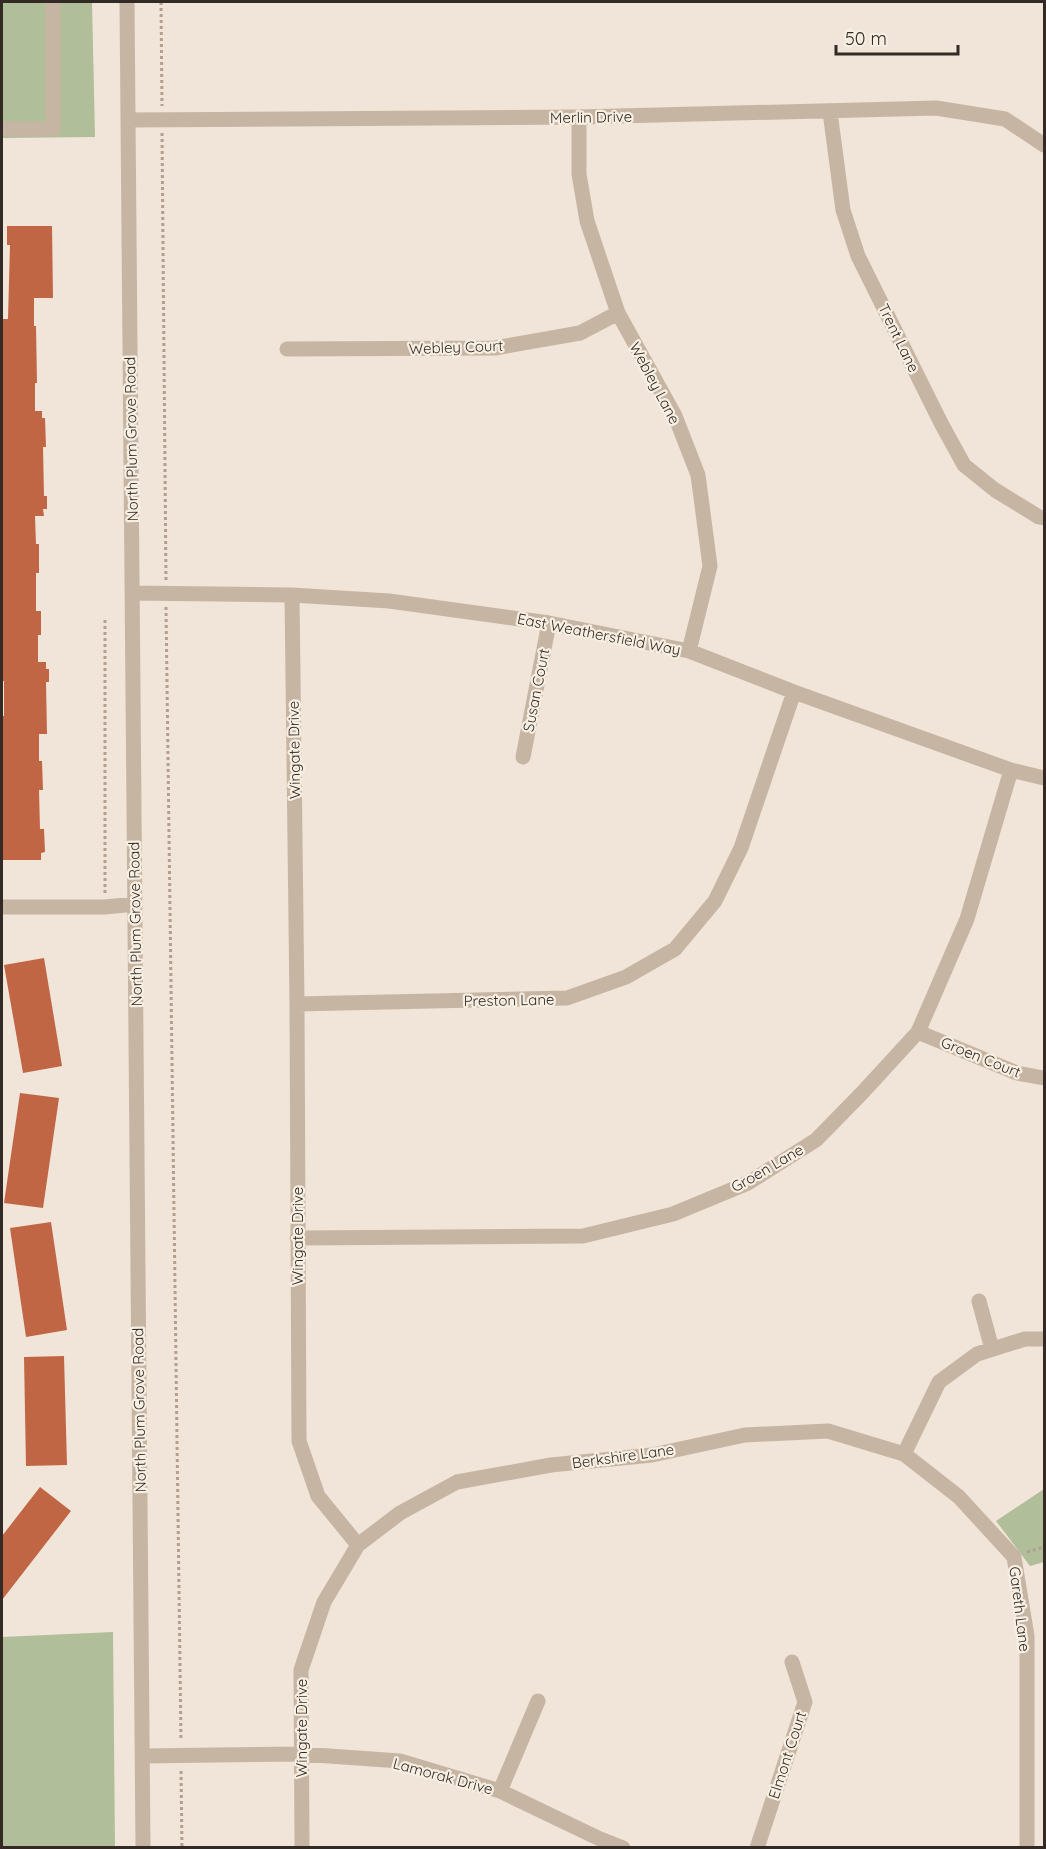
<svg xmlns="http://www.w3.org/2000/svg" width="1046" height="1849" font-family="Quicksand,sans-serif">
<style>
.green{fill:#b0be99}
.building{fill:#c16644}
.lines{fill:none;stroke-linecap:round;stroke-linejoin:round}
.path{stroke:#b39f8f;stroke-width:3;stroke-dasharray:3 3;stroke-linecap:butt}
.minor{stroke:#c7b5a4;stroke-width:15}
.labels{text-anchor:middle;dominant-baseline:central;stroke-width:4.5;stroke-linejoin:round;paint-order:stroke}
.street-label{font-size:15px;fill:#332a26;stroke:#f8efe3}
</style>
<rect width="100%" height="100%" fill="#f0e5d8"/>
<path class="green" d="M2 2H92L95 137 2 138Z
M1044 1489V1562L1030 1566 996 1521Z
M113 1632 115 1847H2V1637Z"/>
<path class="building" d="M7 226H52L53 298H34V326H36L37 383H35V411H42V418H45L46 447H43L44 496H47V509H43L44 516H35L36 544H39V573H36V611H41V635H38V662H46V669H49V682H46L47 734H39V761H42L43 790H39L40 829H44L45 852 41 853V860H2V716H4V681H2V319H8L10 245H7Z
M44 958 62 1066 23 1073 4 965Z
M20 1093 59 1098 43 1208 4 1203Z
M51 1222 67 1330 26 1337 10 1228Z
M64 1356 67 1465 26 1466 24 1357Z
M40 1487 71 1511 2 1600V1536Z"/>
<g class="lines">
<path class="path" d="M161 2 162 106
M162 133 166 580
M166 607 181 1741
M105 893V620
M1027 1552 1044 1547
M181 1771 182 1848"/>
<path class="minor" d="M127 2 143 1848
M830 112 843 210 858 256 941 423 964 465 995 490 1039 517 1044 518
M579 117V174L587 221 618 313 675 416 698 475 710 566 689 651
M128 120 579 117 936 108 1005 119 1044 145
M2 129H53V2
M287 349 495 348 580 333 618 313
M132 593 292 595 389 601 549 623 689 651 794 692 1011 770 1044 778
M292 595 297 1004 299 1441 318 1496 358 1545 324 1602 301 1670 302 1848
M523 757 549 623
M2 907H105L135 904
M297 1004 567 998 626 977 675 949 715 901 741 848 794 692
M918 1032 1017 1073 1044 1078
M297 1238 583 1236 673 1214 748 1183 816 1140 862 1093 918 1032 967 919 1011 770
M979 1301 992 1349
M904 1454 939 1382 977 1354 1025 1339H1044
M358 1545 400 1513 457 1482 551 1465 652 1455 745 1435 828 1431 904 1454 959 1497 1014 1557 1027 1636V1848
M142 1756 301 1754 400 1761 500 1791 600 1839 623 1848
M500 1791 538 1701
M757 1848 805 1702 792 1662"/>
</g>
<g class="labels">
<g class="street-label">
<text transform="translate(591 117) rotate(-1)">Merlin Drive</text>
<text transform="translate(899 338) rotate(64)">Trent Lane</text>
<text transform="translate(456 347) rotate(-2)">Webley Court</text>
<text transform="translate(655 383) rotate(62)">Webley Lane</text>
<text transform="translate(131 439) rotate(-91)">North Plum Grove Road</text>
<text transform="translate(599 634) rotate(11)">East Weathersfield Way</text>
<text transform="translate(536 690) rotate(-79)">Susan Court</text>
<text transform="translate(294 750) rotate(-91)">Wingate Drive</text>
<text transform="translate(135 924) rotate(-91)">North Plum Grove Road</text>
<text transform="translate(509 1000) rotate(-1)">Preston Lane</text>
<text transform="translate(981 1057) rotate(22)">Groen Court</text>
<text transform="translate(767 1168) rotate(-30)">Groen Lane</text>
<text transform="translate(297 1236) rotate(-90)">Wingate Drive</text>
<text transform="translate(139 1410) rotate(-91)">North Plum Grove Road</text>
<text transform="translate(623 1456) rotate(-8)">Berkshire Lane</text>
<text transform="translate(1020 1609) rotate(83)">Gareth Lane</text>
<text transform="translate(301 1728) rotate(-90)">Wingate Drive</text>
<text transform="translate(787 1755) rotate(-72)">Elmont Court</text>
<text transform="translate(443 1776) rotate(15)">Lamorak Drive</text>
</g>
</g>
<rect width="1046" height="1849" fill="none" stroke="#332a26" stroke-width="6"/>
<path d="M836 45v9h122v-9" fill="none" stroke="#332a26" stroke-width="3"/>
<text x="845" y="45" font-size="18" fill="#332a26" stroke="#f8efe3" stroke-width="4.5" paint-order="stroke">50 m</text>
</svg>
